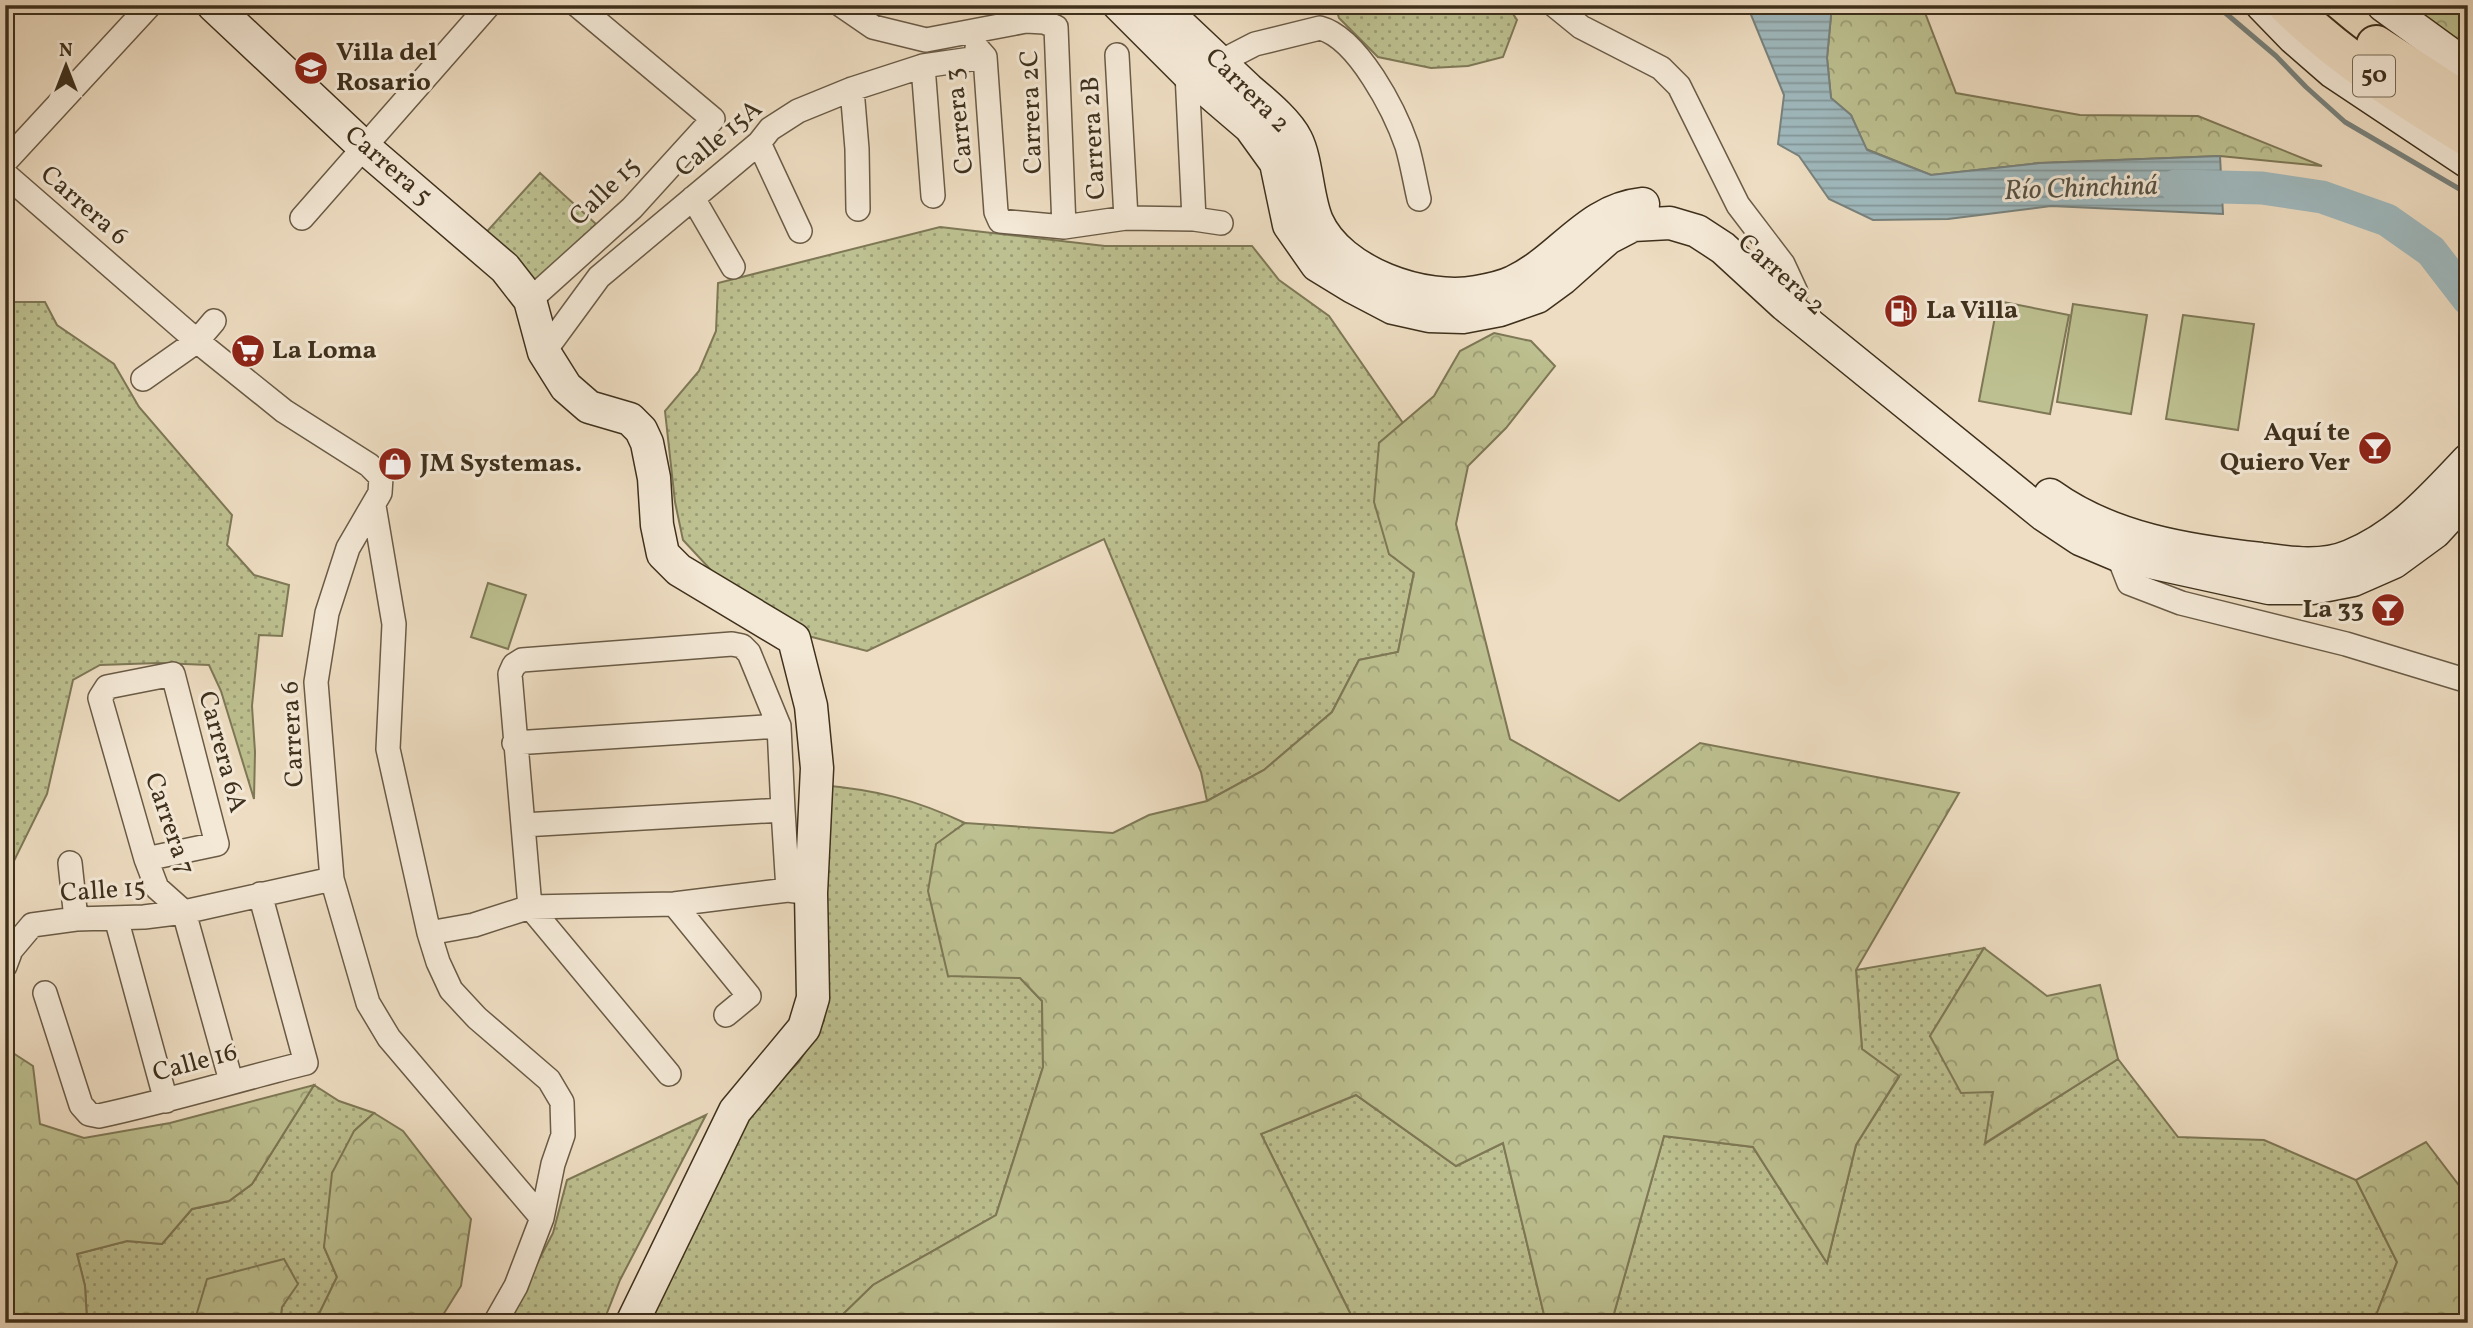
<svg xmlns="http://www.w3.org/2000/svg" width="2473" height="1328" font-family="Vollkorn,serif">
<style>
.green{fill:url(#green-dots);stroke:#7e7856;stroke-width:2}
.forest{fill:url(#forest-crowns);stroke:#7e7856;stroke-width:2}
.pitch{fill:#bdc090;stroke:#7e7856;stroke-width:2}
.water{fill:url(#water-rules);stroke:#78827d;stroke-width:2}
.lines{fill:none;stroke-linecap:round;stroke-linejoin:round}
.stream{stroke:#78827d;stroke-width:5}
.river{stroke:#9fb9be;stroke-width:33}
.street-casing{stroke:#6a5b46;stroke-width:26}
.secondary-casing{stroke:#3e301c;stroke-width:35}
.highway-casing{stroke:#3e301c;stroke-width:42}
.street{stroke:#f4e9d7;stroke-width:23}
.secondary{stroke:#f4e9d7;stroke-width:32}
.highway{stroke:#eeddc2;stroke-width:38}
.labels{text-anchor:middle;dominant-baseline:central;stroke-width:6;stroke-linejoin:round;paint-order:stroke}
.shield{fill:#f4e9d7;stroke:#756854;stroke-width:2}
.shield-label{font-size:24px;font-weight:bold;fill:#3e301c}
.poi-label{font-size:26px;font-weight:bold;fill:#3e301c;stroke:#f4e9d7;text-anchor:start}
.street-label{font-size:26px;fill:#3e301c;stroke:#f4e9d7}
.water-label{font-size:28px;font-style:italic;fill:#565244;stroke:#f4e9d7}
</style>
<defs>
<pattern id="green-dots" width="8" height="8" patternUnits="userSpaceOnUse" patternTransform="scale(1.75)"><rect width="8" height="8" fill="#bdc090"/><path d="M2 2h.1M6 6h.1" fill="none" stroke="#9b9c75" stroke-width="1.8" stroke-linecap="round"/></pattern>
<pattern id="forest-crowns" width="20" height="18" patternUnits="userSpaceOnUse" patternTransform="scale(1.75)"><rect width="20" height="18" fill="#bdc090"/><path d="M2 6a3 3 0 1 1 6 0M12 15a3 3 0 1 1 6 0" fill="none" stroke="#9b9c75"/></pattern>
<pattern id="water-rules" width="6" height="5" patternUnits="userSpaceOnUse" patternTransform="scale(1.75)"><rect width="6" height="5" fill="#9fb9be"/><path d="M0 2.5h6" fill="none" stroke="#83979a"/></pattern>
</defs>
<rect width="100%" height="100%" fill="#eeddc2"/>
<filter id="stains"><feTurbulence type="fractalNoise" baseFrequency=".00286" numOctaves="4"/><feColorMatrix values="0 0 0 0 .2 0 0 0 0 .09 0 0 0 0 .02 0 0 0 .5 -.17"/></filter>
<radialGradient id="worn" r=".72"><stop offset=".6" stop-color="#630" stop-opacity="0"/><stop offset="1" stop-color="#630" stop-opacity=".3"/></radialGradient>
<path class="green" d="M1335 5H1507L1517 20 1503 57 1468 66 1431 68 1378 57 1339 18Z
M540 173 596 224 536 287 482 237Z
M940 227 1105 246H1252L1279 280 1329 316 1403 423 1379 443 1389 554 1414 572 1398 652 1359 660 1332 712 1264 770 1207 801 1201 772 1104 539 867 651 804 635 722 582 683 540 675 502 665 411 699 371 716 331 718 283Z
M10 302H45L57 325 114 364 139 407 232 515 227 545 254 575 289 585 282 636 259 635 252 706 255 752 254 799 221 691 209 665 159 663 100 665 73 680 47 794 11 867 5 862V305Z
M821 785C876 790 914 799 965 823L936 845 1020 978 1042 1001 1043 1067 996 1215 873 1285 834 1323H643L749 1112 799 1062 824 1021 829 961Z
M1984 948 1930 1036 1993 1092 1986 1143 2118 1059 2178 1137 2264 1140 2356 1180 2397 1262 2373 1323H1575L1613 1317 1664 1136 1753 1147 1827 1263 1856 1145 1899 1077 1862 1049 1856 970Z
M314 1085 339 1101 374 1113 354 1131 324 1247 337 1277 316 1320 317 1323H280L282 1307 297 1284 197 1323H163L160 1319 87 1320 85 1286 77 1254 127 1241 162 1244 192 1209 229 1201 252 1184Z
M1356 1095 1456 1166 1503 1143 1546 1323H1355L1261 1134Z
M706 1115 620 1280 603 1323H510L520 1296 553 1233 567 1180Z"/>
<path class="forest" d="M1832 5H1922L1956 93 2080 115 2198 116 2322 166 2220 156 2040 163 1931 175 1866 149 1851 115 1831 98 1827 58Z
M2410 5H2468V49Z
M1494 333 1531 341 1555 366 1506 428 1468 466 1456 524 1510 739 1619 801 1700 743 1959 793 1856 970 1862 1049 1899 1076 1856 1145 1827 1263 1753 1147 1664 1136 1613 1317 1575 1323H1546L1503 1143 1456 1166 1356 1095 1261 1134 1355 1323H834L873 1285 996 1215 1043 1067 1042 1001 1020 978 948 976 928 891 936 844 965 823 1113 833 1149 815 1207 801 1264 770 1332 712 1359 660 1398 652 1414 573 1389 554 1374 502 1379 443 1434 396 1460 351Z
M1984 948 2047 996 2100 985 2118 1059 1985 1143 1993 1092 1961 1093 1930 1036Z
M13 1053 33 1066 40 1124 84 1138 170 1123 314 1085 252 1184 229 1201 192 1209 162 1244 127 1241 77 1254 85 1286 87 1320 160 1319 163 1323H5V1099L10 1095Z
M374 1113 403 1131 471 1219 461 1286 438 1323H317L316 1320 337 1277 324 1247 332 1173 354 1131Z
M2426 1142 2458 1184 2468 1169V1323H2373L2397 1262 2356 1180Z
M284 1259 298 1284 282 1307 280 1323H194L207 1279Z"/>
<path class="pitch" d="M1998 301 2069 315 2050 414 1979 401Z
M2073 304 2147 315 2131 414 2057 402Z
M2183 315 2254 324 2238 430 2166 419Z
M488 583 526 595 508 649 471 637Z"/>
<path class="water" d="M1747 5H1832L1827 58 1831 98 1851 115 1867 150 1931 175 2040 163 2220 156 2223 214 2051 206 1948 219 1873 220 1829 199 1799 156 1778 144 1784 95Z"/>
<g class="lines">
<path class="stream" d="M2216 5 2276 56 2306 87 2345 122 2468 194"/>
<path class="river" d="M2176 186 2262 188 2322 197 2387 220 2431 251 2468 299"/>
<g class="street-casing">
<path id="street" d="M841 5 873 27 926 40 1026 21 1044 22 1056 27 1064 227
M1554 5 1581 27 1661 68 1679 86 1738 205 1783 264 1796 292
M977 48 985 57 996 212 1000 221 1064 227 1126 218 1194 219 1221 223
M1117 55 1126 218
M1220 62 1255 44 1320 28C1358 38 1395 111 1407 146 1412 163 1415 182 1419 199
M923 66 933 196
M1187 73 1194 219
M852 89 857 149 858 209
M759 143 800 231
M5 162 150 5
M5 174 197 341 284 411 369 465 381 477 380 493 348 548 327 613 316 682 332 879 368 1003 389 1038 542 1218 516 1286 495 1323
M693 198 733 267
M302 218 489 5
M530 300 632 208 713 119 577 5
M544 352 599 277 759 143 770 129 798 111 852 89 923 66 985 57
M143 379 197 341 214 321
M374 506 394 624 388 749 429 933 438 962 451 990 477 1018 549 1080 562 1102 563 1135 553 1164 542 1218
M2118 555 2129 583 2181 603 2346 644 2468 681
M514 743 779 726
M783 810 788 890
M523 825 783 810 779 726 749 653 742 646 732 644 522 660 514 665 510 674 530 907 669 1074
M146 859 217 844 173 674 107 687 100 698 146 859 157 888 184 912 231 1081
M70 863 76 919
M674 904 749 996 726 1015
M116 918 166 1101
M429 933 474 925 530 907 674 904 788 890 811 893
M5 966 11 950 32 925 76 919 144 917 184 912 332 879
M45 993 81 1105 89 1114 99 1116C169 1101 237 1080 306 1063L260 894"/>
</g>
<g class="secondary-casing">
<path id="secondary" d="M213 5 364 147 505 268 530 300 544 352 566 387 589 407 630 419 641 430 647 443 654 478 657 525 663 554 679 570 794 639 811 706 817 768 811 893 813 998 804 1028 735 1111 632 1323
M1119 5 1187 73 1250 127 1276 163 1289 225 1317 265 1353 287 1393 308 1429 316 1463 317 1500 310 1537 297 1563 278 1608 238 1633 225 1670 223 1697 231 1723 248 1785 305 2044 515 2080 539 2118 555 2269 588H2312L2353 580 2394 562 2435 532 2468 496
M1159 5C1189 33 1218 61 1248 89 1263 102 1287 121 1296 139 1307 160 1307 199 1317 221 1340 273 1425 302 1477 292 1488 290 1503 287 1513 282 1562 259 1586 210 1643 204
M2262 5 2294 38 2333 72 2468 162
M2383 5 2468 67
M2050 495C2111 539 2188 551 2261 559 2290 563 2322 568 2350 556 2399 536 2432 498 2468 460"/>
</g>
<g class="highway-casing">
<path id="highway" d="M2287 5C2341 58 2404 98 2468 137
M2376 45 2468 105"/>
</g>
<use href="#street" class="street"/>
<use href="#secondary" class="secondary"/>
<use href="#highway" class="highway"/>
</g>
<defs>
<g id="school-disc" transform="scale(1.75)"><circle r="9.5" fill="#8f2418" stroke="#f4e9d7"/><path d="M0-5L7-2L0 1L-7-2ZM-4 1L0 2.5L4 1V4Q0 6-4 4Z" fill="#fff"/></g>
<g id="fuel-disc" transform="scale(1.75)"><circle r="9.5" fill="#8f2418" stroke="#f4e9d7"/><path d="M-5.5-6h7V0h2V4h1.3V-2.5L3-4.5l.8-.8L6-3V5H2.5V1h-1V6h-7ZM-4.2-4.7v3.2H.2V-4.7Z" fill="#fff"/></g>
<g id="supermarket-disc" transform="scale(1.75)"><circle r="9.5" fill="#8f2418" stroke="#f4e9d7"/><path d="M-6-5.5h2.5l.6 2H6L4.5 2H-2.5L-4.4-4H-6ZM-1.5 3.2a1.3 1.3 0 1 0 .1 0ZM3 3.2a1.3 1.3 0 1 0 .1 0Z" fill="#fff"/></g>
<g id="bar-disc" transform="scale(1.75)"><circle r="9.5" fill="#8f2418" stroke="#f4e9d7"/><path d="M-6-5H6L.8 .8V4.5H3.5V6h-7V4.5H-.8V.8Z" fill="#fff"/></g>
<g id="shop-disc" transform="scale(1.75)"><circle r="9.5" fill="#8f2418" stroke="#f4e9d7"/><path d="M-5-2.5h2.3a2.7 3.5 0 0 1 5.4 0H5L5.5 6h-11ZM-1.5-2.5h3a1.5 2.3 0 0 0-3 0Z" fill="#fff"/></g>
</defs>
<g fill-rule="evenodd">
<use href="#school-disc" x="311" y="68"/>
<use href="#fuel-disc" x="1901" y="311"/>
<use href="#supermarket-disc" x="248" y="351"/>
<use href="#bar-disc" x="2375" y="448"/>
<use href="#shop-disc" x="395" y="464"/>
<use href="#bar-disc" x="2388" y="610"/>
</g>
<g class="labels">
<rect class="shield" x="2353" y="55.5" width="42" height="41" rx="5"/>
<g class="shield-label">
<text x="2374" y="76">50</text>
</g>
<g class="poi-label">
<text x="336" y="53">Villa del<tspan x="336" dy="30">Rosario</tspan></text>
<text x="1926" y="311">La Villa</text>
<text x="272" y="351">La Loma</text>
<text x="2350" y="433" text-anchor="end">Aquí te<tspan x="2350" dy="30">Quiero Ver</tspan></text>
<text x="420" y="464">JM Systemas.</text>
<text x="2364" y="610" text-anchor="end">La 33</text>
</g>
<g class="street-label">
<text transform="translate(1247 91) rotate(45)">Carrera 2</text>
<text transform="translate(1032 112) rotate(-92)">Carrera 2C</text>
<text transform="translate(960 121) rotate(-96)">Carrera 3</text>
<text transform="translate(1094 138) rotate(-93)">Carrera 2B</text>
<text transform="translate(719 139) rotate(-40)">Calle 15A</text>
<text transform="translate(388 166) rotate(41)">Carrera 5</text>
<text transform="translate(605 192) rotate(-44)">Calle 15</text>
<text transform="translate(84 206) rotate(41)">Carrera 6</text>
<text transform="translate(1781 275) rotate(42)">Carrera 2</text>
<text transform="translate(293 734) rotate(-93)">Carrera 6</text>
<text transform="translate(222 752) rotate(75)">Carrera 6A</text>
<text transform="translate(169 824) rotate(71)">Carrera 7</text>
<text transform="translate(103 891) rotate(-4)">Calle 15</text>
<text transform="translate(195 1063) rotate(-15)">Calle 16</text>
</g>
<g class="water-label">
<text transform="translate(2081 189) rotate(-2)">Río Chinchiná</text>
</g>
</g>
<rect width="2473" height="1328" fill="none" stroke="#eeddc2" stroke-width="28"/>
<rect x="7" y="7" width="2459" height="1314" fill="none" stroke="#3e301c" stroke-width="3.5"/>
<rect x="14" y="14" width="2445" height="1300" fill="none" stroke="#3e301c" stroke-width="2"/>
<g transform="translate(66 66)" stroke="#f4e9d7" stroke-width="5" paint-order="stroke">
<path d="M0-5L12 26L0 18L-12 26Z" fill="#3e301c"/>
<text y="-10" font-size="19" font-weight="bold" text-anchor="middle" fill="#3e301c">N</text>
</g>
<rect width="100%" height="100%" filter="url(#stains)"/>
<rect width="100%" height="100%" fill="url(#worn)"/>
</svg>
